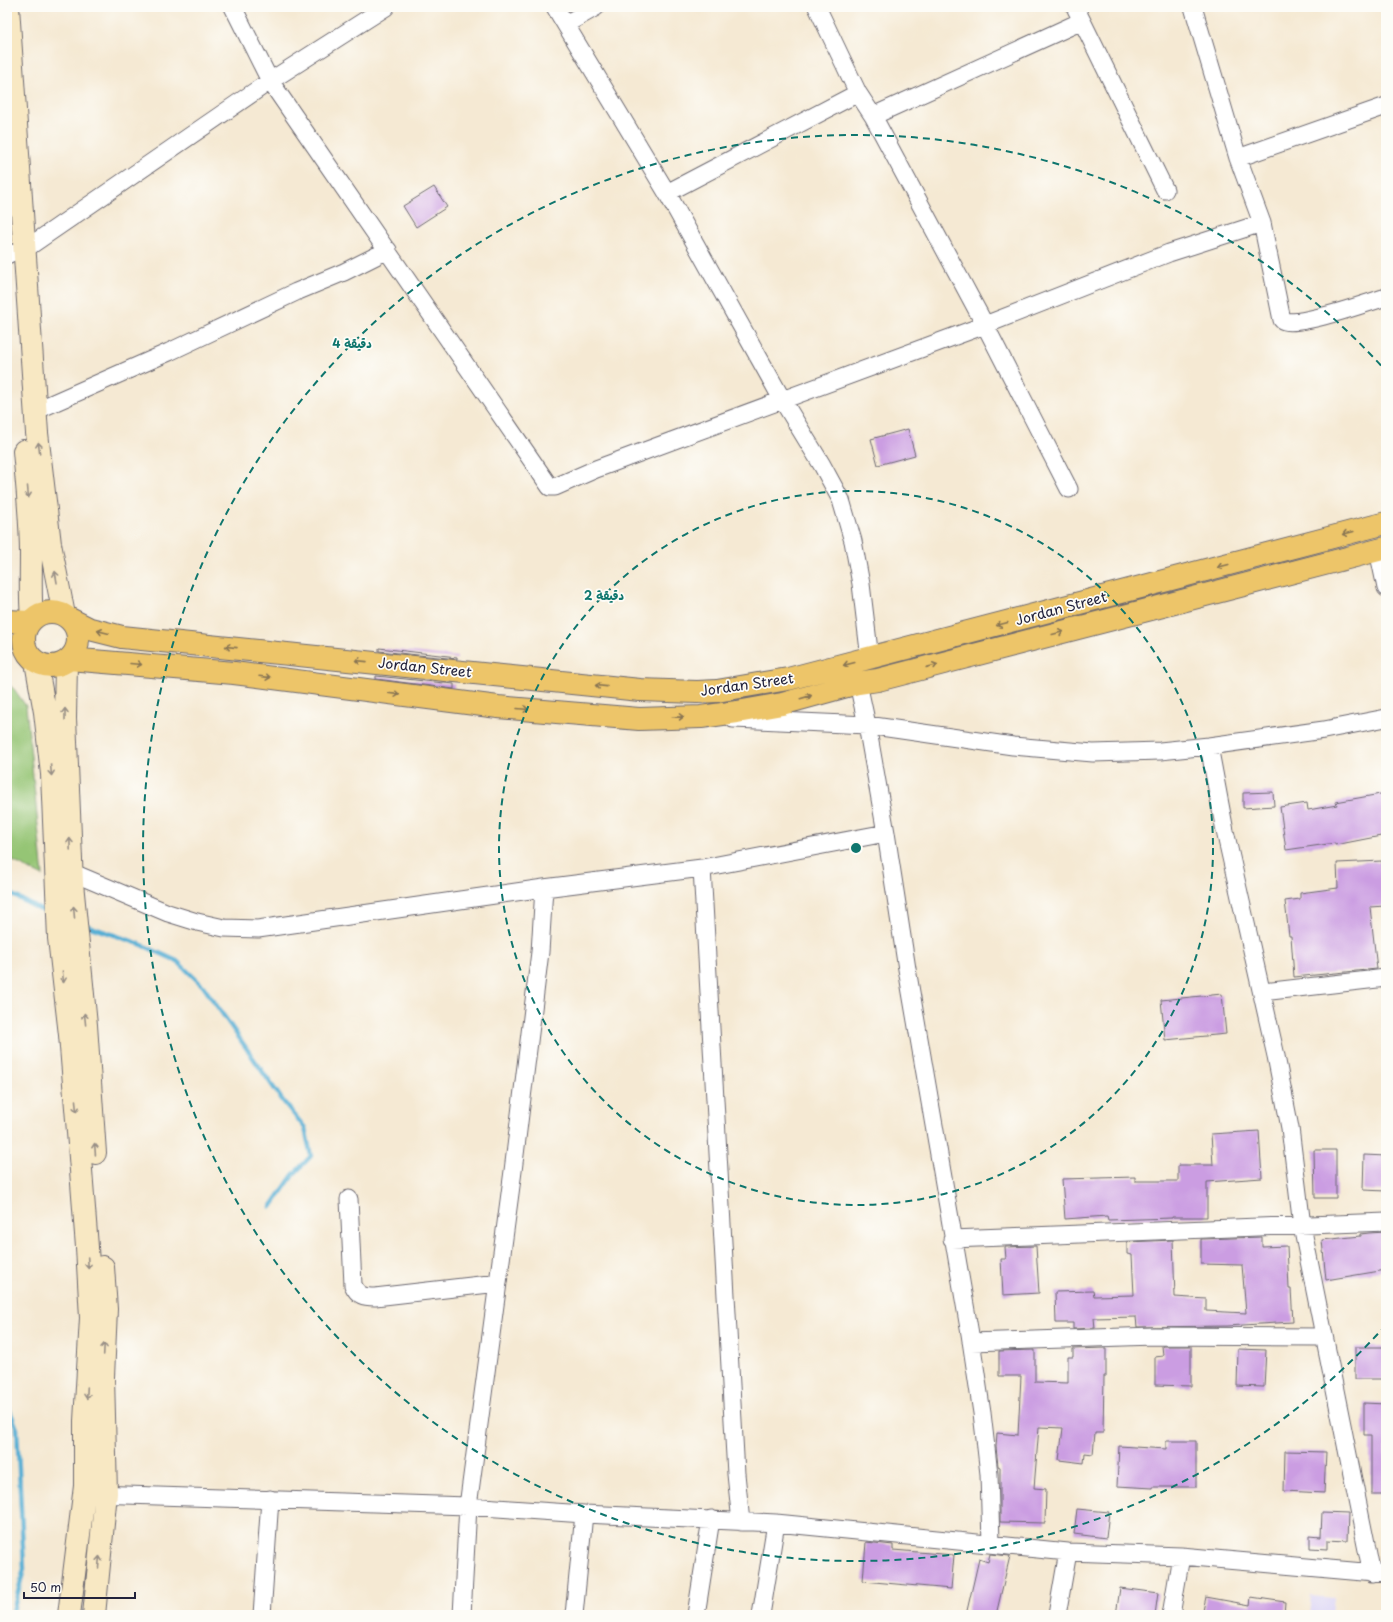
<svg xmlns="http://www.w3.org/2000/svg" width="1393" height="1622" font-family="'Playpen Sans','Playpen Sans Arabic',sans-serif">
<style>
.built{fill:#dcd5f6}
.green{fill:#95c574;stroke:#5c7458}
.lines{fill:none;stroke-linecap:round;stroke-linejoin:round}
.stream{stroke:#57afd4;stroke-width:4.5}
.building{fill:#cb9de2}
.minor-casing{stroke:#6c6870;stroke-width:19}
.secondary-casing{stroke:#6c6870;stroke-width:24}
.trunk-casing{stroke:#6c6870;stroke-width:24}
.minor{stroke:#fff;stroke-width:17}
.secondary{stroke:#f8e8c3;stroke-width:22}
.trunk{stroke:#edc569;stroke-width:22}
.oneway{stroke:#988f86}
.oneway2{stroke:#887452}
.ring{fill:none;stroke:#0f766e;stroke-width:2;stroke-dasharray:7 5}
.labels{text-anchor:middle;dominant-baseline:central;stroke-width:3.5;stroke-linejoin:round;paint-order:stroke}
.street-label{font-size:14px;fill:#22223b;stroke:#fdfcf7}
.centre{fill:#0f766e;stroke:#fdfcf7;stroke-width:2}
.ring-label{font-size:12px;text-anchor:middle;font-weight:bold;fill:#0f766e;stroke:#fdfcf7;stroke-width:3.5;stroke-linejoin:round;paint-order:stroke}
</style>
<rect width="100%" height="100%" fill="#fdfcf7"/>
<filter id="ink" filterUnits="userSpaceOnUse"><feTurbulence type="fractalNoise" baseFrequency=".025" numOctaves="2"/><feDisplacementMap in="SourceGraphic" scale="8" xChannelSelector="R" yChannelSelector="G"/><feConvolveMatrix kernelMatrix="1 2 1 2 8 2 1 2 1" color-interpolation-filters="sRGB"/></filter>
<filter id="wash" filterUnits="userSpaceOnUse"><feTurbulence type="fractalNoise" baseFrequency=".012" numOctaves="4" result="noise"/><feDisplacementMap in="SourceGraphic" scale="16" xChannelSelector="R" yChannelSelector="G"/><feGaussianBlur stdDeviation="0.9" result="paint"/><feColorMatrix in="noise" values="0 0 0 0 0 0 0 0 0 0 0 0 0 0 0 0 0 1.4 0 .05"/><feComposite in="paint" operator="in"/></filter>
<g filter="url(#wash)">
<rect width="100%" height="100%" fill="#f5e9d3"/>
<path class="built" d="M1312 1595 1334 1597 1332 1615H1310Z"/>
<path class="green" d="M7 683 14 689 26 706 43 876 7 858Z"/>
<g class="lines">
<path class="stream" d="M7 892 39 909 52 914
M82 924 140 944 177 961 203 986 283 1101 305 1128 311 1156 293 1175 271 1207
M7 1403 17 1429 24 1569 12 1615"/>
</g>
<g id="blocks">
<path class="building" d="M434 187 447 207 416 227 403 206Z
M908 429 915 455 878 465 871 439Z
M379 648 457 657V659L379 651Z
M376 676 454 684V689L376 679Z
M1273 792 1274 806 1243 808V793Z
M1386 793V835L1335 845V843L1286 850 1280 807 1307 803 1308 810 1337 805 1336 802Z
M1382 861 1385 906 1370 907 1377 969 1294 977 1291 936H1289L1285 901 1300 899V893L1338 888 1337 863Z
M1222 994 1226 1034 1165 1040 1161 1000Z
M1259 1131 1262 1178 1207 1182V1217H1172V1218L1108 1220 1107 1216 1065 1219 1062 1179 1135 1177V1181H1178V1165H1213L1211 1134Z
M1314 1150H1336V1198H1315Z
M1364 1155 1386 1156V1191L1363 1190Z
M1386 1232V1270L1326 1280 1322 1240 1361 1236V1234L1369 1233Z
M1262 1237V1247L1287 1246 1289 1289H1291L1293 1322 1227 1326 1137 1327 1136 1317 1094 1318 1095 1328 1073 1329V1323H1056L1055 1292 1093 1291 1094 1296 1134 1295 1132 1255 1127 1254V1242L1173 1240 1175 1297 1206 1299V1311L1246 1313 1242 1265 1201 1264V1239Z
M1036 1246 1039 1293 1003 1295 1001 1259H1006L1005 1247Z
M1162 1346H1191V1386L1155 1385V1357L1163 1356Z
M1355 1347H1386V1379H1355Z
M1106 1348V1376H1104L1103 1433H1095L1093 1454 1085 1453 1084 1463 1059 1460 1063 1428 1039 1427 1034 1488 1046 1489 1045 1523 1000 1522V1467L998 1466 996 1447 997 1433 1018 1435 1021 1376H999V1351L1035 1350V1382L1068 1383V1357H1073V1349Z
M1238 1349 1266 1350 1264 1387 1237 1386Z
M1364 1403 1386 1404V1494H1371V1435H1364Z
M1166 1441H1196V1487H1153V1488L1117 1486 1119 1446 1166 1449Z
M1285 1451 1326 1452 1324 1493 1284 1491Z
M1077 1509 1109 1512 1106 1538 1074 1534Z
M1322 1512 1348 1513 1347 1541 1327 1540V1549L1310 1548V1536L1321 1537Z
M866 1542 893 1545V1550L954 1555 951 1589 863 1581Z
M990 1554 1010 1556 996 1615H966L979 1559 988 1562Z
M1120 1588 1158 1593 1155 1615H1116Z
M1206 1597 1250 1605 1251 1597 1285 1602 1284 1615H1202Z"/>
</g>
</g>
<g filter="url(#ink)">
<use href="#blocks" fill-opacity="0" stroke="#6c6870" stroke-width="1"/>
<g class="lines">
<g class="minor-casing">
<path id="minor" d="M233 7 270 81 550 487H555L596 469 985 325 1169 253 1262 223
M555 7 667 193 783 401 822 465 841 500 853 541 861 584 870 659
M817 7 858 93 873 116 985 325 1069 489
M1193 7 1238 158 1262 223 1282 320C1293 329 1370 302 1386 297
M1082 21 1165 190
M566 24 596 7
M873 116 1082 21 1075 7
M1238 158 1386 106
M667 193 858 93
M24 250 270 81 386 7
M7 255 11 253
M35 411 169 352 296 292 344 272 388 250
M1378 550 1386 588
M858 683 867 725 886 833 907 969 970 1334 982 1413 989 1474 991 1544
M733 719 867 725 1013 746 1093 753 1160 751 1209 746 1324 730 1386 718
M1209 746 1225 831 1276 1056 1290 1128 1302 1226 1372 1574
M702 868 736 1474 741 1522
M60 873 71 872 168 913 197 922 224 928 258 929 544 888 702 868 886 833
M1263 992 1386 978
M349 1199 353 1285C358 1296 364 1297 375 1297L498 1283
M952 1239 1386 1222
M971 1342 1154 1336 1324 1337
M94 1494 468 1506 584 1514 776 1523 1068 1552 1181 1556 1386 1574
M262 1615 270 1499
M462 1615 468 1506 513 1171 540 952 544 888
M574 1615 584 1514
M696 1615 711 1519
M761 1615 776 1523
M1057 1615 1068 1552
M1171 1615 1181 1556"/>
</g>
<g class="secondary-casing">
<path id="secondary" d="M8 7 37 433 50 544 64 615
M24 451C27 485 31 520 31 554 31 576 30 597 32 618
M36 662 45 712 52 774 59 938 70 1035 78 1132 87 1247 91 1318 85 1421V1486L69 1615
M66 662 65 718 72 883 86 1025 95 1153
M94 1615 106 1493 103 1377 106 1309 103 1267"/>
</g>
<g class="trunk-casing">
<path id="trunk" d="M24 639a27 27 0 1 1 54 0a27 27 0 1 1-54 0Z
M70 619 90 629 122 637 640 690 697 692 717 691 788 679 1386 523
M7 621 29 622
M69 659 234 673 498 707 639 719 701 717 737 712 782 704 858 683 878 680 1386 548"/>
</g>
<use href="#minor" class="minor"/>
<use href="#secondary" class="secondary"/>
<use href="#trunk" class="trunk"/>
</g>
<defs><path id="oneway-shaft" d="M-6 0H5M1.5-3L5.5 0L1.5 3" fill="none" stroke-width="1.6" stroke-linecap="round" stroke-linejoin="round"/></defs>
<g class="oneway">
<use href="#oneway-shaft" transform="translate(39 448) rotate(-97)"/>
<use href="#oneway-shaft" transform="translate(28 492) rotate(85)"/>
<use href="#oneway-shaft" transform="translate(56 577) rotate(-100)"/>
<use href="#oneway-shaft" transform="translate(65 714) rotate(-90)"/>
<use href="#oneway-shaft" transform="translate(51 770) rotate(85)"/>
<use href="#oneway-shaft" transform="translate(70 844) rotate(-92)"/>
<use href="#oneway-shaft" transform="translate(74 912) rotate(-95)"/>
<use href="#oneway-shaft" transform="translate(63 977) rotate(84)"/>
<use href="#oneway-shaft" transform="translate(85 1019) rotate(-96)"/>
<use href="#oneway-shaft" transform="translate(76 1106) rotate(85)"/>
<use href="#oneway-shaft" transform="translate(95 1149) rotate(-94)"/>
<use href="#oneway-shaft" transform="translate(88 1263) rotate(87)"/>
<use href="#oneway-shaft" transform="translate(104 1349) rotate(-87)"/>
<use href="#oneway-shaft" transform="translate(87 1393) rotate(93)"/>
<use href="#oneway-shaft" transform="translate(99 1562) rotate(-85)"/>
</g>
<g class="oneway2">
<use href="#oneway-shaft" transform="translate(1348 533) rotate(165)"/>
<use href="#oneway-shaft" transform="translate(1223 566) rotate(165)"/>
<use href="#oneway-shaft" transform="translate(1002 624) rotate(165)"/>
<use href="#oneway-shaft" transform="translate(103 632) rotate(-166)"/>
<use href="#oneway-shaft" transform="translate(1058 633) rotate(-15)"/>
<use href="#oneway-shaft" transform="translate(231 647) rotate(-174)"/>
<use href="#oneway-shaft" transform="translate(361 661) rotate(-174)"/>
<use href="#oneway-shaft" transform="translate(136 664) rotate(5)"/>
<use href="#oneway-shaft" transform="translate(849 664) rotate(166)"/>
<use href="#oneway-shaft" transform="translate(932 666) rotate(-15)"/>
<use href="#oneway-shaft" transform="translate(265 677) rotate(7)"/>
<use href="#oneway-shaft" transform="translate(601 686) rotate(-174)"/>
<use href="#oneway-shaft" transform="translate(394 694) rotate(7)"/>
<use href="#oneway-shaft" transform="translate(806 697) rotate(-16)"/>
<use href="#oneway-shaft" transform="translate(523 709) rotate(5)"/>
<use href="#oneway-shaft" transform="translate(678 717) rotate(-2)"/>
</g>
</g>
<g class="ring">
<circle cx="856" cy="848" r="357"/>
<path d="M1386 1325A713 713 0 1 1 1386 371"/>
</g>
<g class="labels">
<g class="street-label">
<text transform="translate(1061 608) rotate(-15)">Jordan Street</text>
<text transform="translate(425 667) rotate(6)">Jordan Street</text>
<text transform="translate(747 684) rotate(-8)">Jordan Street</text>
</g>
</g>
<circle cx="856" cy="848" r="6" class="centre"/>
<g class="ring-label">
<text x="352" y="348">4 دقيقة</text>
<text x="604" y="600">2 دقيقة</text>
</g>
<rect width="1393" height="1622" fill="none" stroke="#fdfcf7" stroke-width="24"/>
<path d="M24 1592v6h111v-6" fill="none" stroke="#22223b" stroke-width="2"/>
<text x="30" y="1592" font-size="12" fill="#22223b" stroke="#fdfcf7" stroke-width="3" paint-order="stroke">50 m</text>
</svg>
